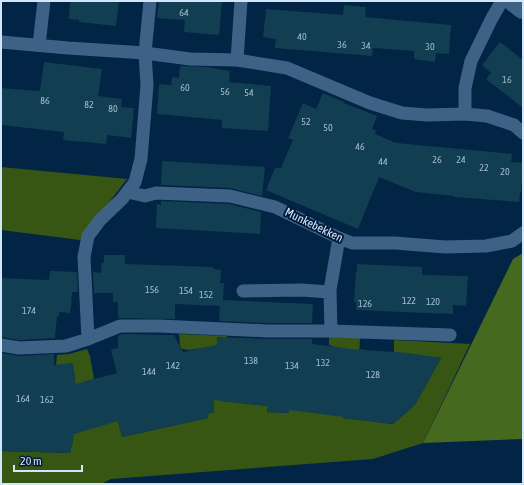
<svg xmlns="http://www.w3.org/2000/svg" width="524" height="485" font-family="'Asap Condensed',sans-serif">
<style>
.green{fill:#375614}
.forest{fill:#45691e}
.building{fill:#123e52}
.lines{fill:none;stroke-linecap:round;stroke-linejoin:round}
.lane{stroke:#3e6186;stroke-width:13}
.street{stroke:#3e6186;stroke-width:22}
.labels{text-anchor:middle;dominant-baseline:central;stroke-width:4;stroke-linejoin:round;paint-order:stroke}
.number-label{font-size:10px;fill:#a1bbd1}
.street-label{font-size:12px;fill:#d1e5fb;stroke:#001b3b}
</style>
<rect width="100%" height="100%" fill="#022546"/>
<path class="green" d="M1 167 127 179 80 240 1 230Z
M179 334 227 336 225 357H227L223 401 268 406 267 412 289 413V410L331 360 333 346 329 345V337L360 338 359 357 345 409 343 418 393 424 407 412 416 403 441 358 394 352V340L470 344 423 443 373 459 111 479 101 484H1V451L70 453 73 440 56 366 57 355 69 354 87 349 90 356 94 379 84 382 118 421 122 437 208 418 207 414 214 412 210 347 189 350 182 349 180 345Z"/>
<path class="forest" d="M523 253V439L423 443 513 259Z"/>
<path class="building" d="M70 1H119L116 26 79 22V20L69 19Z
M159 1H222L219 35 184 32 185 20 157 18Z
M344 5 366 7 365 17 451 25 449 54 436 53 435 62 414 59V51L373 48 372 56 275 48 276 39 263 37 266 9 343 15Z
M500 42 523 60V108L486 79 491 73 482 65Z
M44 62 102 69 98 96 122 99 121 107 134 108 131 138 107 135 106 144 63 140 64 132 1 125V88L40 91Z
M180 66 207 67 230 71 229 82 271 86 268 131 222 128V120L157 114 159 84 171 85 172 77 179 78Z
M323 93 344 102V103L377 116 372 129 376 131 375 134 396 143 512 154 511 162 523 163 521 192H520L519 202 454 197V196L416 192 379 177 358 229 266 190 275 168H281L293 140 288 138 303 103 316 109Z
M162 161 265 167 262 196 230 188 161 185Z
M161 201 229 204 261 212 260 234 156 228 157 204 161 205Z
M104 255H125V264L213 267V269L221 270 220 283H224L223 300 313 304 312 323H268L219 321 220 306 175 304V319L118 318V302H113V293H94L93 272 101 273 102 263H104Z
M357 264 422 267V275L468 276 466 306 453 305V314L401 312 356 310V302H354L356 272H357Z
M50 271 77 272 78 292H72L71 309H70V313L59 312V317L57 316 55 338 19 340 1 337V278L49 280Z
M122 334 174 335 183 352 217 345V337L268 339H312V344L360 350V349L366 350 408 353 441 358 416 403 407 412 393 424 343 418 344 417 289 410V413L267 412 268 406 214 400V412L207 414 208 418 122 437 118 421 74 434 70 453 1 451V353L19 356 54 354V365L73 363 76 384 117 373 111 350 118 348V336Z"/>
<g class="lines">
<path class="lane" d="M1 42 68 48 145 53 190 59 237 60 287 68 370 103 402 113 427 115 465 114 487 116 514 125 523 133
M39 45 44 1
M237 60 241 1
M465 114V88L471 61 492 18 502 1
M128 192 145 196 156 193 230 196 275 207 339 238 352 243H395L445 247 486 246 512 241 523 233
M243 291 302 290 328 292 330 290
M331 331 330 290 339 238
M88 339 84 257 88 236 100 220 122 199 135 182 141 159 147 85 145 53 150 1
M1 345 19 348 66 346 88 339 120 326H159L268 331H331L450 335"/>
<path class="street" d="M514 1 523 8"/>
</g>
<g class="labels">
<g class="number-label">
<text x="184" y="12">64</text>
<text x="302" y="36">40</text>
<text x="342" y="44">36</text>
<text x="366" y="45">34</text>
<text x="430" y="46">30</text>
<text x="507" y="79">16</text>
<text x="185" y="87">60</text>
<text x="225" y="91">56</text>
<text x="249" y="92">54</text>
<text x="45" y="100">86</text>
<text x="89" y="104">82</text>
<text x="113" y="108">80</text>
<text x="306" y="121">52</text>
<text x="328" y="127">50</text>
<text x="360" y="146">46</text>
<text x="437" y="159">26</text>
<text x="461" y="159">24</text>
<text x="383" y="161">44</text>
<text x="484" y="167">22</text>
<text x="505" y="171">20</text>
<text x="152" y="289">156</text>
<text x="186" y="290">154</text>
<text x="206" y="294">152</text>
<text x="409" y="300">122</text>
<text x="433" y="301">120</text>
<text x="365" y="303">126</text>
<text x="29" y="310">174</text>
<text x="251" y="360">138</text>
<text x="323" y="362">132</text>
<text x="173" y="365">142</text>
<text x="292" y="365">134</text>
<text x="149" y="371">144</text>
<text x="373" y="374">128</text>
<text x="23" y="398">164</text>
<text x="47" y="399">162</text>
</g>
<g class="street-label">
<text transform="translate(314 225) rotate(26)">Munkebekken</text>
</g>
</g>
<rect width="524" height="485" fill="none" stroke="#d1e5fb" stroke-width="4"/>
<path d="M14 465v6h68v-6" fill="none" stroke="#d1e5fb" stroke-width="2"/>
<text x="20" y="465" font-size="12" fill="#d1e5fb" stroke="#001b3b" stroke-width="3" paint-order="stroke">20 m</text>
</svg>
